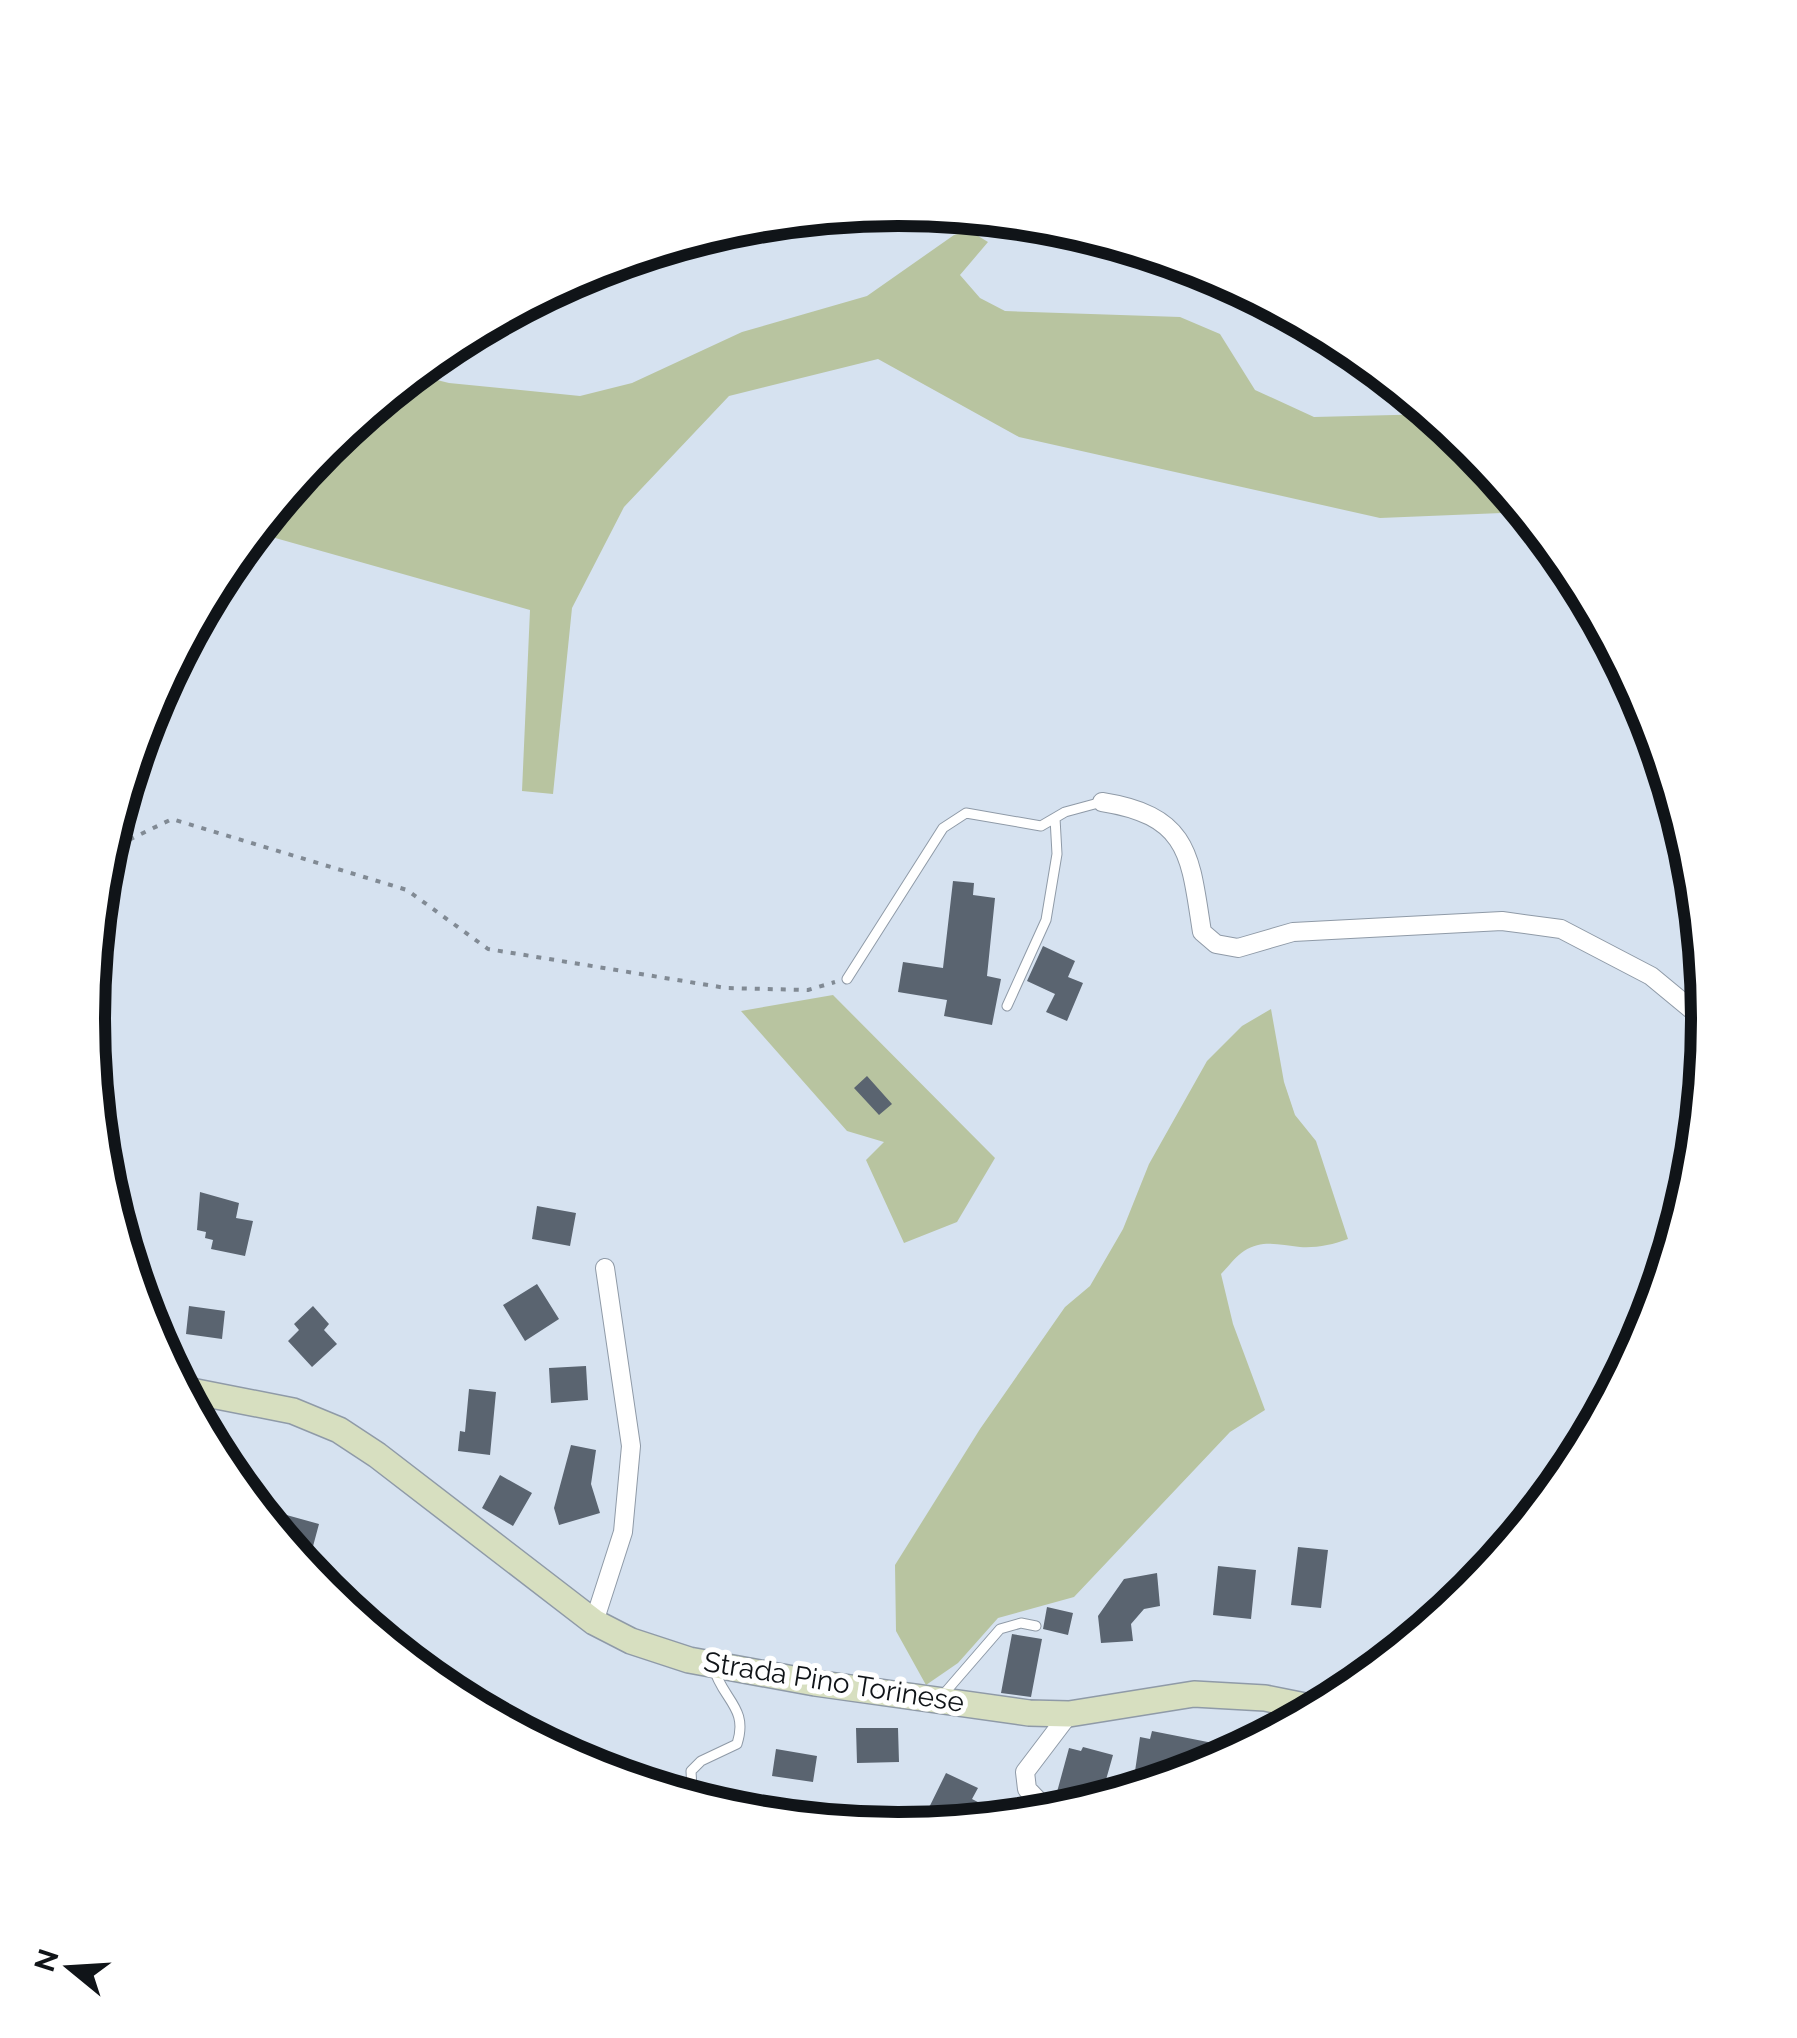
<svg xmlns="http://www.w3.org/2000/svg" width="1797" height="2038" font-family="Raleway,sans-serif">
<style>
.green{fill:#b8c4a0}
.building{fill:#5a6470}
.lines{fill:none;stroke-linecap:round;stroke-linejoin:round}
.lane-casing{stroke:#8f9aa7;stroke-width:11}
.street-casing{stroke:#8f9aa7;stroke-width:20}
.secondary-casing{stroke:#8f9aa7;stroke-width:28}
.path{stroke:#818a94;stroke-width:4;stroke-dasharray:5 8;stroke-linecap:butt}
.lane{stroke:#fff;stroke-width:9}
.street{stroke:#fff;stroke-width:18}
.secondary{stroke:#d7dfc0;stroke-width:25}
.labels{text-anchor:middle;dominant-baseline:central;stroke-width:10;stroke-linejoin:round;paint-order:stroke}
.street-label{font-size:28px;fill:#101418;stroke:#fff}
.rim{fill:none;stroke:#101418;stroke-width:12}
</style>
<rect width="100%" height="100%" fill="#d6e2f0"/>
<path class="green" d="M970 231 988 242 960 275 980 298 1005 311 1180 317 1220 334 1255 390 1314 417 1434 414 1472 446 1526 512 1380 518 1019 437 878 359 729 396 624 507 572 608 553 794 522 791 530 610 254 532 325 445 413 374 449 383 580 396 632 383 742 332 867 296 954 235Z
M833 995 995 1158 957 1222 904 1243 866 1160 884 1142 847 1131 741 1011Z
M1271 1009 1284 1082 1295 1115 1316 1141 1348 1239C1332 1245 1316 1248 1300 1247 1280 1245 1263 1239 1244 1251 1236 1256 1228 1267 1221 1274L1233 1324 1265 1410 1230 1432 1074 1597 998 1618 958 1663 926 1685 896 1631 895 1565 980 1429 1065 1307 1090 1286 1123 1229 1149 1164 1207 1061 1242 1026Z"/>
<path class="building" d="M953 881 974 883 973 895 995 898 987 976 1001 979 992 1025 944 1016 947 1000 898 992 903 962 943 968Z
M1043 946 1075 961 1068 977 1083 983 1067 1021 1046 1012 1055 994 1027 981Z
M867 1076 892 1104 879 1115 854 1088Z
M200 1192 239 1203 236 1218 253 1221 245 1256 211 1249 213 1240 205 1238 206 1232 197 1230Z
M537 1206 576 1213 570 1246 532 1239Z
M537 1284 559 1319 525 1341 503 1305Z
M189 1306 225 1311 222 1339 186 1334Z
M313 1306 329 1324 324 1330 337 1344 312 1367 288 1341 299 1330 294 1324Z
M586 1366 588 1400 551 1403 549 1368Z
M469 1389 496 1392 490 1455 458 1451 460 1431 465 1432Z
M571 1445 596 1450 591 1484 600 1513 559 1525 554 1508Z
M500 1475 532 1493 513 1526 482 1508Z
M254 1506 319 1524 312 1550 283 1542Z
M1298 1547 1328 1550 1321 1608 1291 1605Z
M1218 1566 1256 1570 1251 1619 1213 1615Z
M1157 1573 1160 1606 1144 1609 1131 1624 1133 1641 1101 1643 1098 1616 1124 1579Z
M1047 1607 1073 1613 1068 1635 1043 1629Z
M1012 1634 1042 1639 1031 1697 1001 1693Z
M856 1728H898L899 1762 857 1763Z
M1152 1731 1223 1745 1222 1761 1208 1768 1132 1792 1140 1737 1150 1739Z
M1083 1747 1113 1755 1100 1801 1090 1804 1057 1792 1069 1748 1081 1751Z
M776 1749 817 1756 813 1782 772 1776Z
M946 1773 978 1788 972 1799 1011 1819 919 1828Z"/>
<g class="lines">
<g class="lane-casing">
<path id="lane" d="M847 979 943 828 966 813 1041 826 1065 812 1102 802
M1007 1006 1046 920 1057 854 1055 818
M942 1696 1000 1629 1021 1623 1036 1626
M712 1806 692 1789 691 1771 701 1761 737 1744C749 1707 722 1700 713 1666"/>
</g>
<g class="street-casing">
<path id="street" d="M1102 802C1191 816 1190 857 1202 932L1216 944 1238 948 1293 932 1502 921 1561 929 1651 976 1709 1024
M594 1622 623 1532 631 1446 605 1268
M1052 1815 1027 1789 1025 1772 1069 1714"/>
</g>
<g class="secondary-casing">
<path id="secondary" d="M181 1389 293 1411 339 1430 377 1455 594 1622 631 1641 689 1660 815 1683 1029 1713 1069 1714 1194 1694 1265 1698 1320 1709"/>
</g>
<path class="path" d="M106 851 172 819 407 890 488 949 726 988 808 990 835 982"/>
<use href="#lane" class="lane"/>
<use href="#street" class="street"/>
<use href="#secondary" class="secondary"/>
</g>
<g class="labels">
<g class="street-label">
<text transform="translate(834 1682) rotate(9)">Strada Pino Torinese</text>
</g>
</g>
<path d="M0 0H1797V2038H0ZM105 1019a793 793 0 1 1 1586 0a793 793 0 1 1-1586 0Z" fill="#fff" fill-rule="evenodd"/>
<path class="rim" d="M105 1019a793 793 0 1 1 1586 0a793 793 0 1 1-1586 0Z"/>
<g transform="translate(70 1968) rotate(288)" stroke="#ffffff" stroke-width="8" paint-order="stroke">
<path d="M0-8L18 38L0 25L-18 38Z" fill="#101418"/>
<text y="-15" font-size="28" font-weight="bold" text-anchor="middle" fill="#101418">N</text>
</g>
</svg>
